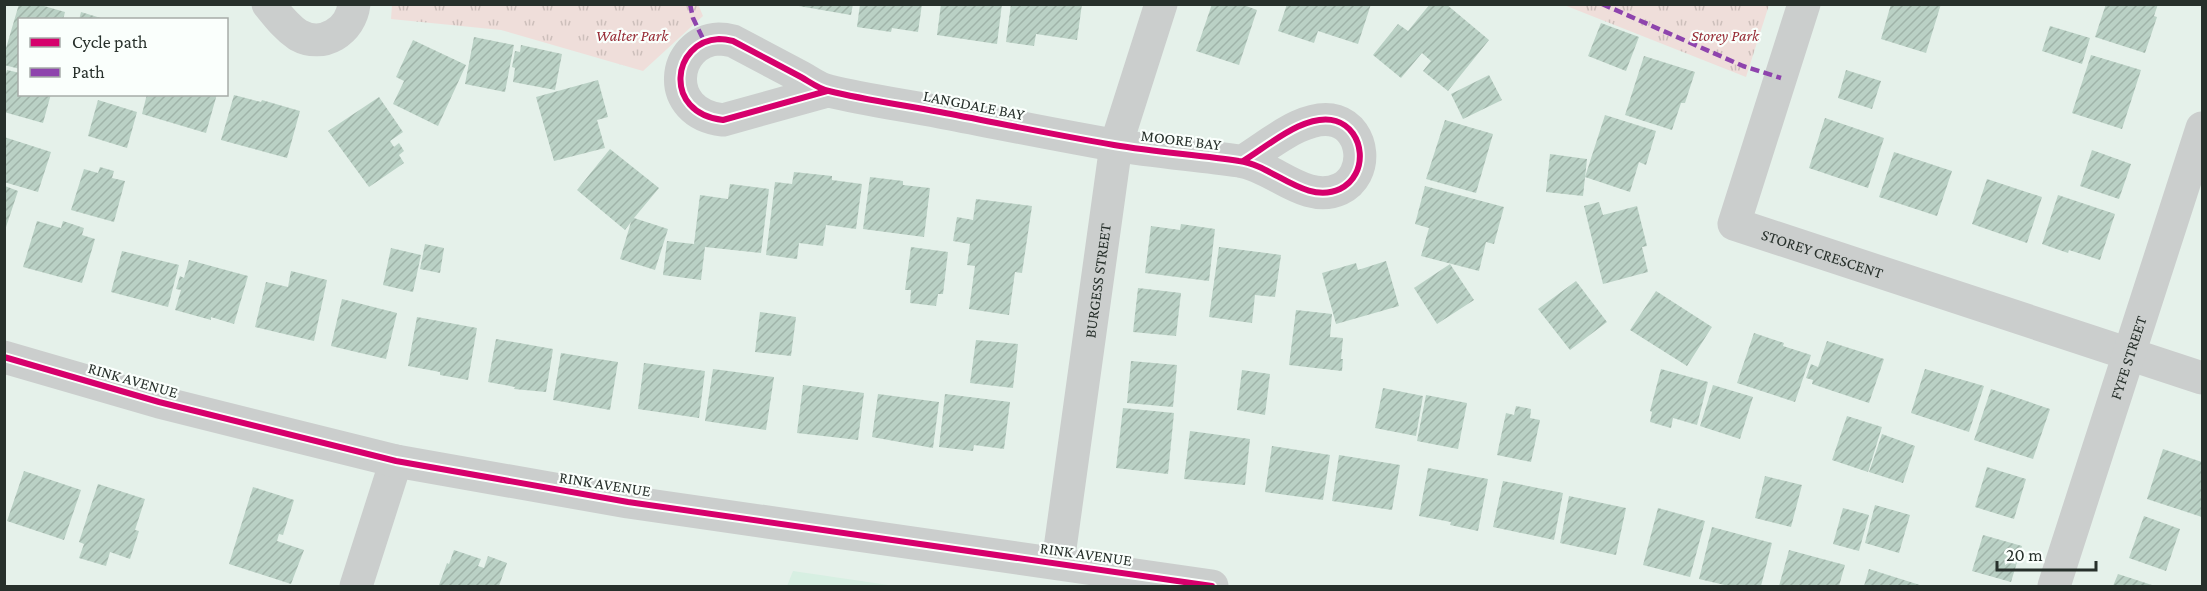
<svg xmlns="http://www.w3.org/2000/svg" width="2207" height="591" font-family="'Crimson Pro',serif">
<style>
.built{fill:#d7efe2}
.park{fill:url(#park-tufts)}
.building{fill:url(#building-hatch)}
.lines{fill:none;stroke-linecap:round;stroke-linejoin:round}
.minor{stroke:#cbcecd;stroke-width:33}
.tertiary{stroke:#cbcecd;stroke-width:33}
.quiet{stroke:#8e44ad;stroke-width:4.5;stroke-dasharray:9 4.5;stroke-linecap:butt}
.cycleway-casing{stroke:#fafffc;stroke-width:10}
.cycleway{stroke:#d6006c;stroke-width:6}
.labels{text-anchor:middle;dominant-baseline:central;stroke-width:4.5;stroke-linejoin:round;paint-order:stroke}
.park-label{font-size:16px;font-style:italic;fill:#972b35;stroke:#fafffc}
.street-label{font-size:16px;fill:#27302b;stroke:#fafffc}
</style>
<defs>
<pattern id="park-tufts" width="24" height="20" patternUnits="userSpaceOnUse" patternTransform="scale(1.5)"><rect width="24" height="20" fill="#efdeda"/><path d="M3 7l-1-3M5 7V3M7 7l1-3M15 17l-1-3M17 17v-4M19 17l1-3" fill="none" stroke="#cdbfbb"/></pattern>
<pattern id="building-hatch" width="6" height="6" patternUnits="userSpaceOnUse" patternTransform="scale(1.5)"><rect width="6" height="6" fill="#bad1c5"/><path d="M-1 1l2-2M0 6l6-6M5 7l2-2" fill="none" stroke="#a0b4a9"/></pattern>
</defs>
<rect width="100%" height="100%" fill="#e5f1ea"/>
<path class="built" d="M793 571 895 586H787Z"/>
<path class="park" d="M392 5 698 4 703 16 643 71 501 30 391 19Z
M1564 5H1769L1746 77Z"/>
<path class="building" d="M19 4H37L65 12 63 20H20V69L4 65V55Z
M787 4H853L851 15Z
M860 4H922L918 32 892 28 891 32 857 27Z
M941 4H1002L997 44 937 35Z
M1011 4H1082L1077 40 1036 34 1034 46 1006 42Z
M1212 4H1241L1257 10 1239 65 1196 51Z
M1287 4H1371L1358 44 1318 31 1314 43 1278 31Z
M1430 4H1446L1489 40 1448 91 1423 71 1431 61 1422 53 1401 78 1373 55 1398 24 1408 31Z
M1891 4H1941L1926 53 1881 39Z
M2106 4H2158L2154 16 2157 17 2145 53 2095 37Z
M81 12 104 19V20H79Z
M1601 23 1639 37 1626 71 1588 56Z
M2050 26 2090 38 2082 64 2042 51Z
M474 37 514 45 505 92 465 84Z
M413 40 466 65 438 126 393 104 404 81 396 77Z
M521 45 562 54 555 90 513 82 515 68 512 67 515 51 520 52Z
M2091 55 2141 70 2122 129 2072 113Z
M1644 56 1695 72 1685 103H1681L1672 130 1625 115Z
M7 70 20 73V94H51L43 123 4 112V79Z
M1846 70 1881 81 1872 109 1838 98Z
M1489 75 1502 100 1463 119 1451 94Z
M598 80 608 117 597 120 605 148 554 161 536 97Z
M147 94H217L206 133 142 114Z
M234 95 261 102 262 100 300 111 287 158 221 140Z
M379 97 403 132 390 141 394 147 399 143 404 151 399 155 404 163 369 187 328 131Z
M98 100 137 112 127 148 88 136Z
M1605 115 1656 131 1646 165 1639 162 1630 192 1585 177Z
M1825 118 1884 138 1868 188 1809 168Z
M1445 120 1493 134 1476 193 1426 179Z
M4 137 51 152 38 192 4 182Z
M610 149 659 188 634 218 668 229 655 270 620 259 631 222 625 230 577 190Z
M2092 150 2131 164 2119 199 2080 186Z
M1894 152 1952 171 1937 216 1879 197Z
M1550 154 1587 159 1583 196 1546 192Z
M100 167 114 171 112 178 125 181 114 222 71 210 84 169 98 173Z
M794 172 832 176V180L862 184 856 229 826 225 823 246 799 243 797 259 766 255 775 182 792 184Z
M870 177 903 181V185L930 188 924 237 863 229Z
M1987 179 2042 197 2027 243 1972 224Z
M730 184 769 189 761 253 705 247 701 280 663 275 667 241 694 244 700 195 728 199Z
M5 186 18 191 5 230Z
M1425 186 1504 207 1494 244 1486 242 1479 271 1421 256 1429 228 1415 224Z
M2058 195 2115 214 2100 260 2069 250 2068 253 2042 244Z
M976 199 1032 206 1022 273 1015 272 1009 315 969 309 975 266 967 265 970 244 953 241 957 217 973 220Z
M1599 202 1603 215 1637 206 1647 246 1642 247 1648 272 1603 284 1584 206Z
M37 221 61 228 63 221 84 228 82 235 95 239 82 283 23 267Z
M1181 224 1215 229 1209 281 1145 273 1151 226 1180 230Z
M425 244 444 248 440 273 420 269Z
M911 247 948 252 943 294H938L936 306 910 303 911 290H905Z
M1219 247 1281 255 1275 297 1255 295 1252 323 1209 317Z
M391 248 421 255 413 292 383 285Z
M122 251 179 265 168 307 111 292Z
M189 260 248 276 234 324 211 317V320L175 310 181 290 176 289 180 276 184 278Z
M1386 261 1399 306 1336 324 1322 273 1356 263 1358 270Z
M1450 264 1474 300 1437 324 1414 288Z
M291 271 327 280 314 341 255 327 266 282 288 287Z
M1576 281 1607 322 1570 350 1538 309Z
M1138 288 1181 293 1176 336 1133 332Z
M1656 291 1712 327 1687 366 1630 330Z
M342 299 397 313 386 359 331 346Z
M1296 310 1332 314 1330 337 1343 338 1341 359H1343L1342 371 1289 365Z
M760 312 796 317 791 356 755 352Z
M417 317 477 328 468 380 440 375V372L408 366Z
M1754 333 1784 343 1783 346 1811 355 1795 402 1737 383Z
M496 339 553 349 546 392 514 389 515 387 488 382Z
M976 340 1018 344 1013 388 970 383Z
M1827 341 1884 359 1869 403 1812 384 1813 380 1806 378 1811 364 1818 367Z
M561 353 618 362 610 410 553 400Z
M1131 361 1177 365 1173 407 1127 403Z
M644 363 705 371 699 418 638 409Z
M713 369 774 377 766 430 705 421Z
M1661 369 1708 382 1697 425 1673 418 1671 428 1650 422 1652 412 1650 411Z
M1925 369 1984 386 1969 432 1911 413Z
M1242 370 1270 374 1265 415 1237 410Z
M803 385 864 393 858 440 797 433Z
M1713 385 1753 397 1740 439 1700 426Z
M1383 388 1423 396 1416 436 1375 428Z
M1991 389 2050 409 2033 459 1974 440Z
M878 394 939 402 933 448 872 437Z
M945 394 1010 402 1004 449 974 445 973 451 939 447Z
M1426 395 1467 403 1458 449 1417 441Z
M1516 406 1531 409 1530 418 1540 420 1531 462 1497 455 1506 413 1514 415Z
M1123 408 1174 413 1168 474 1116 468Z
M1847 416 1882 427 1868 472 1832 460Z
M1190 431 1250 439 1245 485 1184 479Z
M1882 434 1915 446 1903 483 1869 472Z
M1272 446 1330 455 1323 500 1265 492Z
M2163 449 2202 462V517L2147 499Z
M1339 455 1400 465 1392 510 1332 501Z
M1987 467 2026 479 2014 519 1975 507Z
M1428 468 1488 479 1478 531 1450 525 1451 522 1419 516Z
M24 471 81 490 64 540 7 521Z
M1765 476 1802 485 1791 527 1755 518Z
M1503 481 1563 493 1554 540 1493 527Z
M98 484 145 499 135 530 139 531 130 559 110 552 106 566 79 558 84 544 79 542Z
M253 487 294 500 283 535 279 534 277 541 304 550 291 584 229 564Z
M1569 496 1626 508 1616 555 1560 543Z
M1875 505 1910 515 1899 553 1865 543Z
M1658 508 1705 521 1690 577 1643 565Z
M1843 508 1869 515 1859 551 1833 544Z
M2144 516 2180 529 2166 571 2129 558Z
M1712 527 1772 543 1761 586H1729L1699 579Z
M1983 535 2022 546 2011 582 1972 571Z
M454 550 481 559 478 566 484 568 488 556 507 563 499 586 439 585 447 563 449 564Z
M1789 550 1845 565 1839 586H1779Z
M1869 569 1923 586H1864Z
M2118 574 2155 586H2113Z"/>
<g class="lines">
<g class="minor">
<path d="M268 4C277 15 286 27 298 35 323 49 351 31 354 4"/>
<path id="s1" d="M1804 4 1734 224 2202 378"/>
<path d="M827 91 723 120C662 113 672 41 719 39 723 39 729 40 733 41 756 53 778 65 801 77 810 82 819 89 829 91 865 100 904 105 940 112 998 123 1056 135 1114 145 1155 152 1198 155 1239 161 1273 165 1305 205 1340 189 1369 175 1365 130 1336 121 1306 112 1268 146 1243 161"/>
<path id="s2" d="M1058 563 1116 145 1161 4"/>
<path d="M356 586 396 461"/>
<path id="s3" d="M2054 586 2202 128"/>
</g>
<path class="tertiary" d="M4 357 159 402 396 461 628 502 1212 586"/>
<path class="quiet" d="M690 4 693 18 705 43
M1602 4 1743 66 1781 78"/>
<g class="cycleway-casing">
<path id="cycleway" d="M827 91 723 120C662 113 672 41 719 39 723 39 729 40 733 41 756 53 778 65 801 77 810 82 819 89 829 91 865 100 904 105 940 112 998 123 1056 135 1114 145 1155 152 1198 155 1239 161 1273 165 1305 205 1340 189 1369 175 1365 130 1336 121 1306 112 1268 146 1243 161
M4 357 159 402 396 461 628 502 1212 586"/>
</g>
<use href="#cycleway" class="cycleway"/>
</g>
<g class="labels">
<g class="park-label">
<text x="632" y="35">Walter Park</text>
<text x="1725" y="35">Storey Park</text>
</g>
<g class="street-label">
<text transform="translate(974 105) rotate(11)">LANGDALE BAY</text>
<text transform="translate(1181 140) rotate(7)">MOORE BAY</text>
<text stroke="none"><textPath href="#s1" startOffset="324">STOREY CRESCENT</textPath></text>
<text stroke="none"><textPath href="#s2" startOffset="285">BURGESS STREET</textPath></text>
<text stroke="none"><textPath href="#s3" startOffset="240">FYFE STREET</textPath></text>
<text transform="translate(133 380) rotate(16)">RINK AVENUE</text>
<text transform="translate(605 484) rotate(9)">RINK AVENUE</text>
<text transform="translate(1086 554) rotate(8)">RINK AVENUE</text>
</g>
</g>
<rect width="2207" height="591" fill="none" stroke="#27302b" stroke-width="12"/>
<rect x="18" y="18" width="210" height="78" fill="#fafffc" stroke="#a6aca8" stroke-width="1.5"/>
<rect x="30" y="38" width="30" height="9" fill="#d6006c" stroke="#a6aca8" stroke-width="1.5"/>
<text x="72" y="48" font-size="18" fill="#27302b">Cycle path</text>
<rect x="30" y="68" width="30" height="9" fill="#8e44ad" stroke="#a6aca8" stroke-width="1.5"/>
<text x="72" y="78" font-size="18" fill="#27302b">Path</text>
<path d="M1997 561v9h99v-9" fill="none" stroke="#27302b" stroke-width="3"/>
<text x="2006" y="561" font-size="18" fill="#27302b" stroke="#fafffc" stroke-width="4.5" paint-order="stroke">20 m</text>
</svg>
